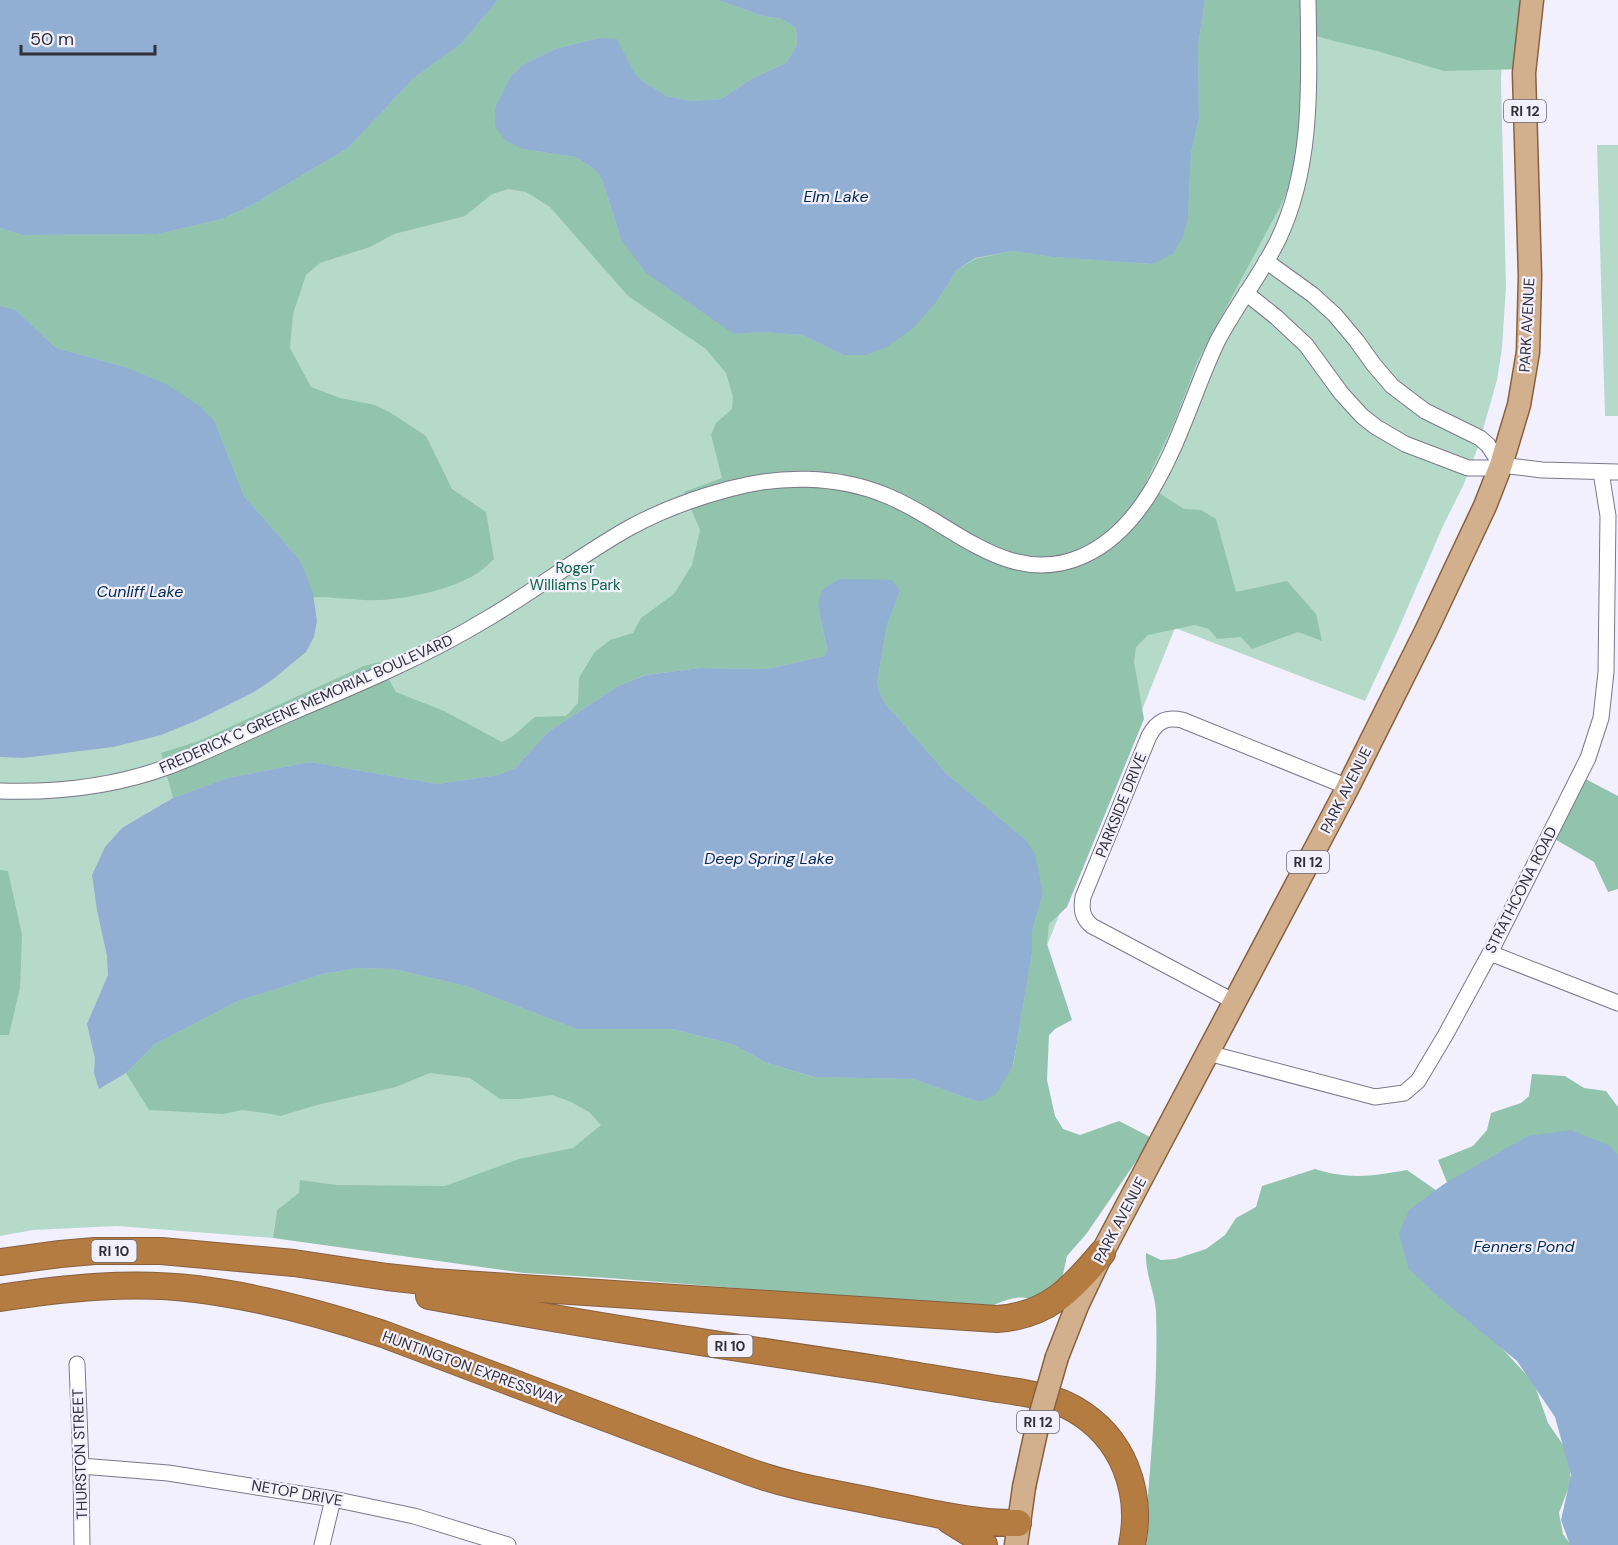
<svg xmlns="http://www.w3.org/2000/svg" width="1618" height="1545" font-family="'DM Sans',sans-serif">
<style>
.green{fill:#b6dac9}
.forest{fill:#92c3ac}
.water{fill:#91afd2}
.lines{fill:none;stroke-linecap:round;stroke-linejoin:round}
.street-casing{stroke:#7c778b;stroke-width:17}
.primary-casing{stroke:#87613e;stroke-width:25}
.highway-casing{stroke:#87613e;stroke-width:28}
.street{stroke:#fff;stroke-width:15}
.primary{stroke:#d3b08d;stroke-width:22}
.highway{stroke:#b57c41;stroke-width:26}
.primary-bridge-casing{stroke:#87613e;stroke-width:25;stroke-linecap:butt}
.primary-bridge{stroke:#d3b08d;stroke-width:22}
.labels{text-anchor:middle;dominant-baseline:central;stroke-width:4.5;stroke-linejoin:round;paint-order:stroke}
.shield{fill:#f3f0fe;stroke:#6b6973;stroke-width:1.5}
.shield-label{font-size:14px;font-weight:bold;fill:#312f38}
.street-label{font-size:15px;fill:#312f38;stroke:#f3f0fe}
.park-label{font-size:15px;fill:#0a6346;stroke:#f3f0fe}
.water-label{font-size:16px;font-style:italic;fill:#002a56;stroke:#f3f0fe}
</style>
<rect width="100%" height="100%" fill="#f3f0fe"/>
<path class="green" d="M0 0H1508L1502 59 1501 81 1506 287 1502 348 1497 380 1478 447 1463 486 1443 526 1398 630 1365 701 1175 628 1027 995 994 1153 277 1210 273 1238 117 1226 33 1230 0 1236Z
M1597 145H1618V416H1605Z"/>
<path class="forest" d="M498 0H718L763 16 782 19 796 28 797 45 786 63 751 79 721 99 691 101 667 96 644 82 635 74 617 40 599 38 555 49 524 64 511 76 495 107V126L523 149 575 157 593 168 602 179 621 239 734 334 762 332 802 335 843 355 937 301 957 270 975 259 1013 251 1053 257 1152 264 1188 218 1191 154 1199 118 1198 46 1205 0H1529L1525 69 1444 71 1377 51 1334 41 1303 32 1301 137 1287 191 1281 205 1198 360 1174 423 1145 484 1184 509 1201 510 1216 519 1236 592 1287 581 1316 614 1322 641 1298 632 1252 649 1241 637 1217 639 1209 629 1195 625 1148 635 1136 647 1134 662 1144 719 1067 907 1049 924 1047 944 1072 1020 1055 1029 1049 1035 1047 1080 1055 1116 1063 1129 1080 1135 1119 1121 1152 1138 1087 1233 1067 1256 1062 1279 1035 1300C1016 1294 1005 1300 987 1308L609 1278 524 1273 273 1238 277 1210 299 1193 300 1180 337 1185 445 1186 519 1159 573 1148 601 1125 589 1112 571 1102 552 1095 521 1099H500L470 1078 430 1073 396 1087 317 1105 280 1116 272 1114 242 1110 224 1114 149 1110 126 1073 155 1044 238 1001 323 974 357 968 394 969 466 986 576 1029H672L732 1044 767 1063 813 1077 913 1079 979 1102 1013 1066 1032 953V931L1043 894 1026 840 947 774 885 703 880 694 877 683 887 625 900 591 818 606 827 650 825 656 767 669 700 668 645 675 618 686 548 732 515 768 498 775 438 784 310 762 227 778 173 798 161 753 199 741 364 666 379 662 396 692 444 711 502 742 513 736 535 717 566 716 578 703 579 678 594 653 610 640 633 633 641 618 674 594 692 565 700 530 684 492 722 478 711 435 716 423 732 409 733 397 726 373 706 349 628 296 550 207 526 192 508 189 492 194 465 216 394 234 370 247 320 263 306 275 293 314 290 348 311 387 340 398 375 405 391 413 426 436 452 489 486 512 494 559C488 564 482 571 476 574 449 591 396 602 364 600 347 599 331 597 313 597L300 560 244 496 215 422 125 367 56 348 16 310 0 306V228L24 235 158 234 222 219 252 205 348 148 414 78 461 44Z
M1580 776 1618 796V889L1608 892 1594 862 1548 835Z
M0 870 8 871 22 935 20 988 9 1035H0Z
M1532 1074 1565 1076 1584 1088 1606 1091 1618 1107V1171L1450 1190 1438 1160 1473 1146 1487 1130 1491 1113 1521 1103 1529 1096Z
M1315 1169C1350 1180 1372 1176 1407 1170L1440 1193 1497 1343 1534 1383 1548 1423 1568 1452 1571 1481 1559 1513 1563 1534 1571 1545H1146C1150 1531 1147 1510 1148 1495 1153 1434 1158 1373 1156 1312 1155 1292 1145 1274 1146 1253L1161 1260 1175 1259 1206 1249 1225 1235 1236 1218 1256 1207 1262 1186Z"/>
<path class="water" d="M0 0H498L461 44 414 78 348 148 252 205 222 219 158 234 23 235 0 228Z
M718 0H1205L1198 46 1199 118 1191 154 1188 218 1183 236 1173 254 1152 264 1052 257 1013 251 975 258 957 270 937 301 913 328 887 347 866 355H843L802 335 762 332 734 334 646 273 621 239 602 179 593 168 575 157 523 149 506 141 495 126V107L511 76 524 64 555 49 599 38 617 39 635 74 644 82 667 96 691 101 721 99 751 79 786 63 797 45 796 28 782 19 763 16Z
M0 306 16 310 56 348 125 367 166 384 201 407 215 422 244 496 300 560 313 593 317 621 314 637 306 652 272 680 254 692 198 720 161 735 113 747 23 758 0 757Z
M839 579 892 580 900 591 887 625 877 683 880 694 885 703 947 774 1026 840 1035 854 1043 894 1032 931V953L1013 1066 995 1095 979 1102 913 1079 814 1077 767 1063 732 1044 672 1029H576L466 986 394 969 357 968 323 974 238 1001 155 1044 126 1073 99 1089 94 1073 95 1059 87 1024 108 975 107 956 97 910 92 875 105 847 122 828 173 798 227 778 310 762 438 784 498 775 515 768 548 732 618 686 646 675 700 668 767 669 825 656 827 649 818 606 822 590Z
M1571 1130 1610 1146 1618 1155V1545H1570L1561 1520 1571 1475 1555 1417 1517 1361 1440 1298 1409 1269 1399 1234 1409 1210 1444 1184 1528 1136Z"/>
<g class="lines">
<g class="street-casing">
<path id="street" d="M1266 261 1313 295 1335 315 1356 340 1374 365 1392 386 1425 411 1480 438 1488 445 1501 465
M1246 293 1276 317 1306 345 1341 393 1362 416 1376 427 1405 444 1468 468H1490L1501 465 1542 470 1618 472
M0 791C59 793 114 787 170 766 210 751 249 731 288 714 357 685 426 656 490 617 537 589 581 555 629 528 660 511 695 498 729 489 780 475 836 475 885 495 950 520 1007 590 1083 556 1161 521 1183 413 1217 342 1235 307 1261 275 1278 240 1314 165 1309 80 1308 0
M1490 953 1618 1003
M1235 1002 1092 926C1082 918 1081 909 1083 897L1149 736C1157 721 1166 717 1182 720L1348 787
M1208 1053 1375 1097 1404 1093 1418 1081 1446 1034 1490 953 1588 758 1601 718 1606 672 1608 516 1601 472
M77 1364 81 1466 82 1545
M81 1466 168 1473 333 1499 414 1516 508 1545
M322 1545 333 1499"/>
</g>
<g class="primary-casing">
<path id="primary" d="M1057 1357 1077 1306 1102 1253 1348 787 1426 631 1485 506 1501 465 1519 405 1528 352 1530 276 1524 73 1532 0
M1016 1545 1024 1487"/>
</g>
<g class="highway-casing">
<path id="highway" d="M0 1262 60 1254 95 1251H161L294 1263 387 1277 433 1282 997 1319C1047 1316 1072 1289 1102 1253
M429 1296C580 1324 731 1347 883 1370 917 1376 951 1381 986 1387 1015 1392 1047 1394 1074 1409 1123 1437 1143 1491 1132 1545
M0 1298C64 1288 131 1281 196 1289 260 1297 323 1314 383 1334L750 1472C794 1488 840 1494 885 1504 929 1512 974 1524 1018 1523
M949 1520 970 1533 984 1545"/>
</g>
<use href="#street" class="street"/>
<use href="#primary" class="primary"/>
<use href="#highway" class="highway"/>
<g class="primary-bridge-casing">
<path id="primary-bridge" d="M1024 1487 1038 1423 1057 1357"/>
</g>
<use href="#primary-bridge" class="primary-bridge"/>
</g>
<g class="labels">
<g class="shield">
<rect x="1504" y="100" width="42" height="22" rx="4.5"/>
<rect x="1287" y="851" width="42" height="22" rx="4.5"/>
<rect x="91.5" y="1240" width="45" height="22" rx="4.5"/>
<rect x="707.5" y="1335" width="45" height="22" rx="4.5"/>
<rect x="1017" y="1411" width="42" height="22" rx="4.5"/>
</g>
<g class="shield-label">
<text x="1525" y="111">RI 12</text>
<text x="1308" y="862">RI 12</text>
<text x="114" y="1251">RI 10</text>
<text x="730" y="1346">RI 10</text>
<text x="1038" y="1422">RI 12</text>
</g>
<g class="street-label">
<text transform="translate(1527 325) rotate(-87)">PARK AVENUE</text>
<text transform="translate(306 704) rotate(-24)">FREDERICK C GREENE MEMORIAL BOULEVARD</text>
<text transform="translate(1346 790) rotate(-63)">PARK AVENUE</text>
<text transform="translate(1121 805) rotate(-68)">PARKSIDE DRIVE</text>
<text transform="translate(1521 890) rotate(-63)">STRATHCONA ROAD</text>
<text transform="translate(1120 1220) rotate(-62)">PARK AVENUE</text>
<text transform="translate(472 1368) rotate(20)">HUNTINGTON EXPRESSWAY</text>
<text transform="translate(80 1454) rotate(-92)">THURSTON STREET</text>
<text transform="translate(297 1493) rotate(10)">NETOP DRIVE</text>
</g>
<g class="park-label">
<text x="575" y="568">Roger<tspan x="575" dy="17">Williams Park</tspan></text>
</g>
<g class="water-label">
<text x="836" y="196">Elm Lake</text>
<text x="140" y="591">Cunliff Lake</text>
<text x="769" y="858">Deep Spring Lake</text>
<text x="1524" y="1246">Fenners Pond</text>
</g>
</g>
<path d="M21 45v9h134v-9" fill="none" stroke="#312f38" stroke-width="3"/>
<text x="30" y="45" font-size="18" fill="#312f38" stroke="#f3f0fe" stroke-width="4.5" paint-order="stroke">50 m</text>
</svg>
